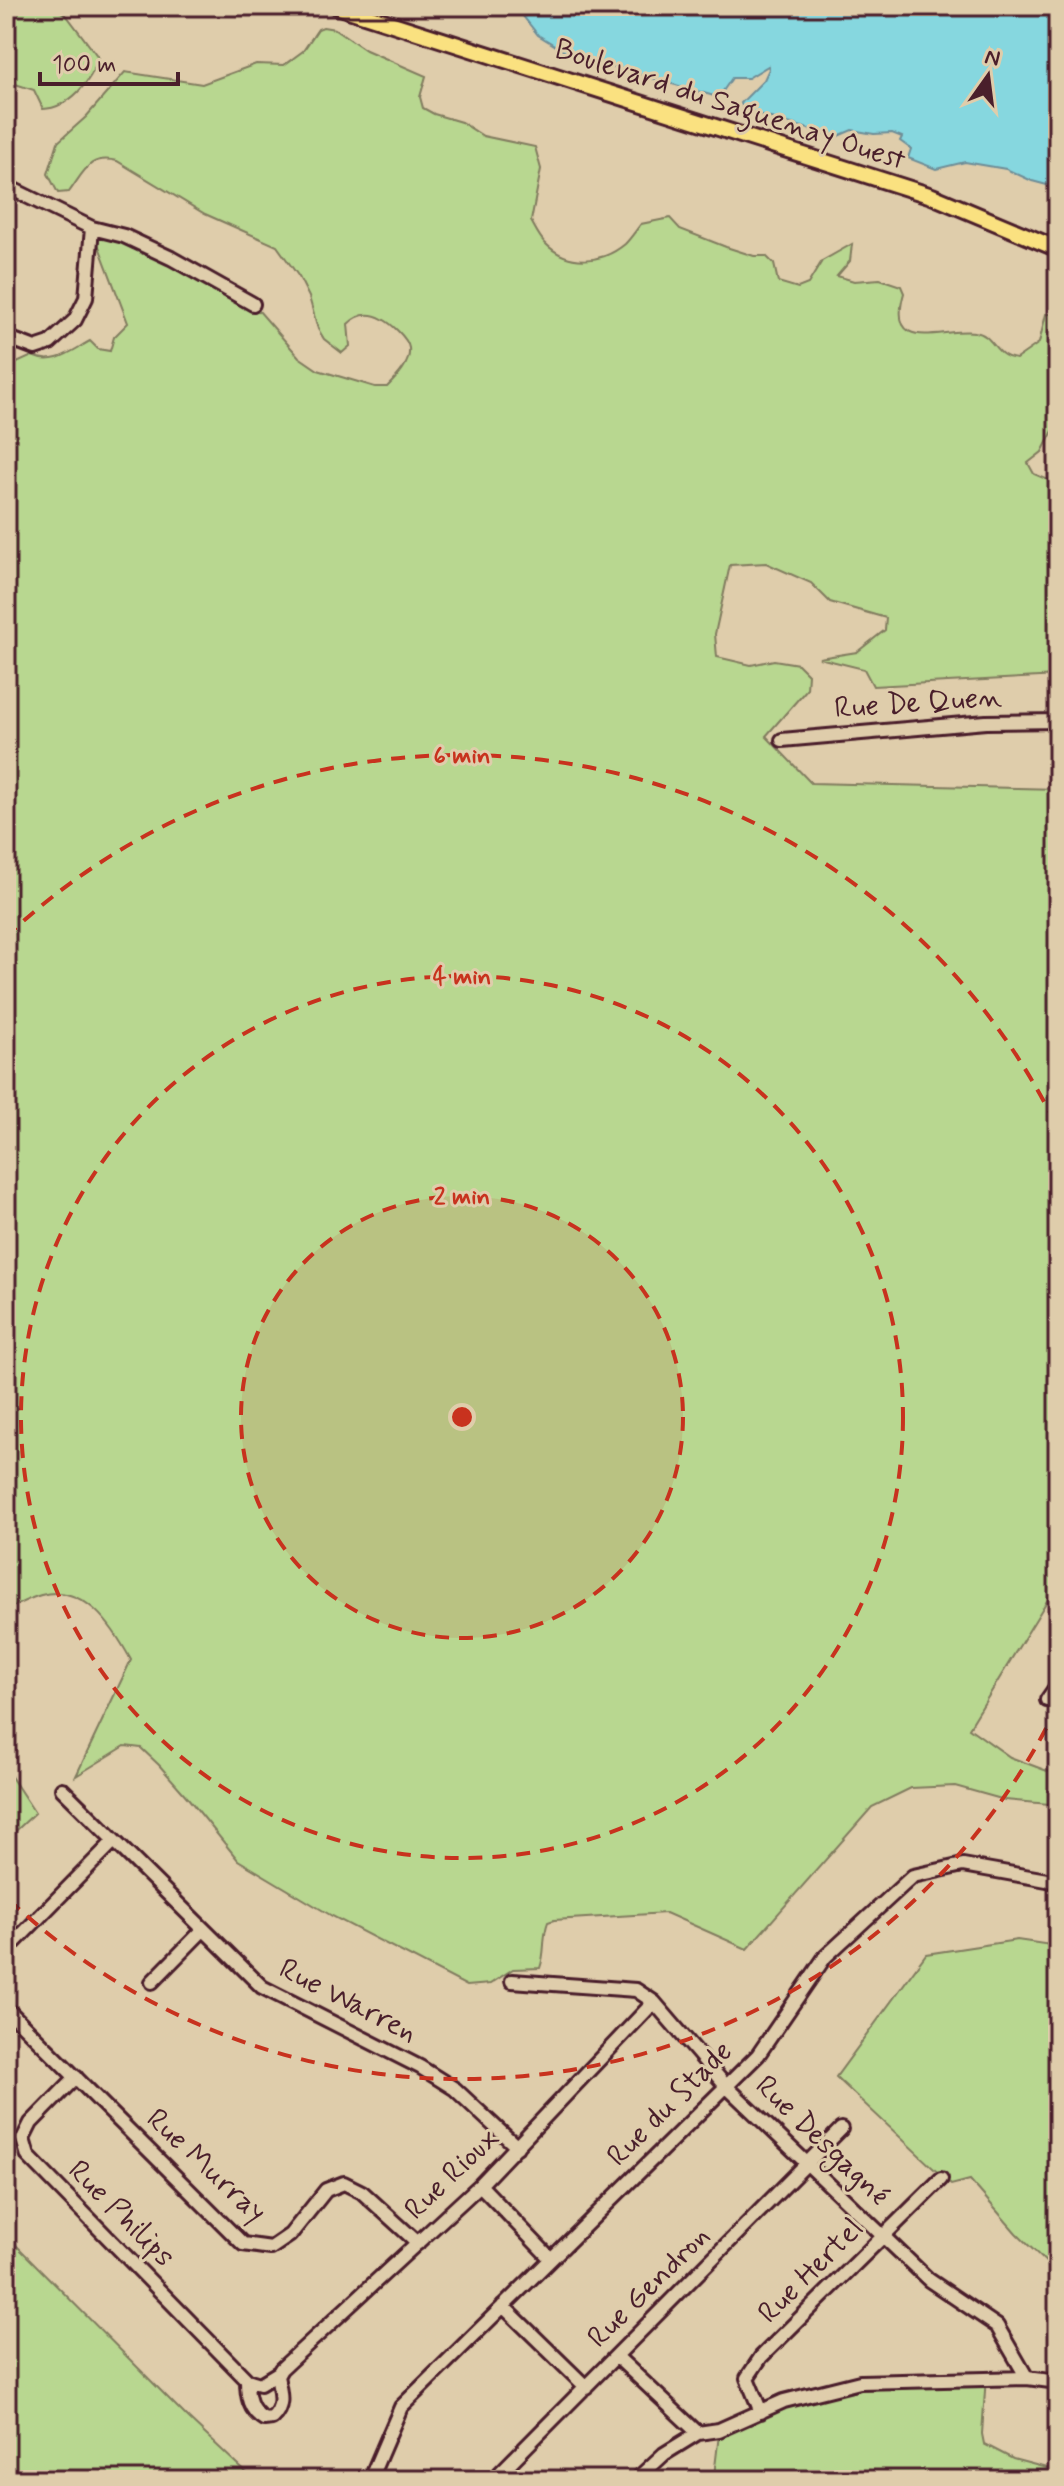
<svg xmlns="http://www.w3.org/2000/svg" width="1064" height="2486" font-family="Mynerve,sans-serif">
<style>
.green{fill:#b8d790;stroke:#817b5e;stroke-width:2}
.water{fill:#86d7df;stroke:#6e8d97;stroke-width:2}
.lines{fill:none;stroke-linecap:round;stroke-linejoin:round}
.minor-casing{stroke:#4a1f2b;stroke-width:18}
.major-casing{stroke:#4a1f2b;stroke-width:20}
.minor{stroke:#dfcdab;stroke-width:12}
.major{stroke:#fae180;stroke-width:14}
.ring{fill:none;stroke:#c8321e;stroke-width:4;stroke-dasharray:14 10}
.labels{text-anchor:middle;dominant-baseline:central;stroke-width:6;stroke-linejoin:round;paint-order:stroke}
.street-label{font-size:30px;fill:#4a1f2b;stroke:#dfcdab}
.centre{fill:#c8321e;stroke:#dfcdab;stroke-width:4}
.ring-label{font-size:24px;text-anchor:middle;font-weight:bold;fill:#c8321e;stroke:#dfcdab;stroke-width:6;stroke-linejoin:round;paint-order:stroke}
</style>
<rect width="100%" height="100%" fill="#dfcdab"/>
<filter id="ink" filterUnits="userSpaceOnUse"><feTurbulence type="fractalNoise" baseFrequency=".0125" numOctaves="2"/><feDisplacementMap in="SourceGraphic" scale="16" xChannelSelector="R" yChannelSelector="G"/><feConvolveMatrix kernelMatrix="1 2 1 2 8 2 1 2 1" color-interpolation-filters="sRGB"/></filter>
<g filter="url(#ink)">
<path class="green" d="M6 6H52L67 16 98 57C92 82 69 108 43 109L34 90 6 81Z
M323 27 335 29 366 50 426 76 420 97 423 108 434 114 461 122 483 136 535 147 541 169 531 221C535 228 539 237 545 243 567 266 601 264 625 244 631 238 636 230 641 224L670 218 680 229 726 247 754 256H766L774 264 778 282 798 288 808 284 822 261 852 244 850 261 837 276 854 281 880 279 901 286 904 293C886 356 943 327 975 332 990 334 993 348 1004 355 1008 358 1012 358 1016 359L1039 343 1046 314H1058V427L1054 429 1042 452 1028 463 1034 474 1058 484V676L873 686 864 669 819 658 857 652 885 630 886 618 830 602 811 583 766 563 730 565 715 634 717 657 751 665 774 660 798 664 808 674 807 689 766 736 811 783 1058 789V1583L969 1728 1010 1757 1058 1775V1793L1049 1804 1005 1800 955 1786 911 1788 872 1807 747 1949 666 1913 554 1920 548 1922C542 1937 546 1952 540 1968L513 1969 490 1984 467 1986 332 1916 238 1860 188 1798 159 1765 141 1748 125 1746 76 1776 131 1660C113 1627 85 1583 41 1595 29 1598 17 1605 6 1610V368L32 356C54 366 70 352 90 341L98 349 110 351 114 337 128 323 92 228 171 258 253 304 299 357 318 370 375 387H387C397 377 411 363 409 348 408 341 402 335 398 331 383 316 365 307 348 324L350 346 342 353 324 339 318 329 309 297 299 277 277 246 205 214 117 161C89 154 84 172 69 192L58 193 48 174 58 142 86 117 125 72 202 84 256 64 284 65 303 51 318 29Z
M6 1769 35 1813 6 1840Z
M1017 1940 1058 1946V2274L1016 2233 970 2180 951 2185 836 2077 926 1954Z
M6 2235 189 2419 254 2480H6Z
M986 2376 982 2434 984 2444 1013 2459 1058 2471V2480H718L714 2476 720 2426 859 2381Z"/>
<path class="water" d="M515 6H1058V188L1032 181 1006 169 965 162 936 169 908 158 911 149 900 141 902 137 892 133 874 134 852 130 836 137 743 110 741 103 764 80 769 69 768 66 748 78H732L721 94 714 96 571 55 538 35Z"/>
<g class="lines">
<g class="minor-casing">
<path id="minor" d="M6 186 92 228 124 236 171 258 253 304
M6 337 35 348 50 343 75 320 86 298 92 228
M782 740 986 722 1058 721
M1047 1700 1058 1684
M62 1789 262 1987 420 2067 455 2089 517 2147
M6 1951 114 1841
M512 1981 636 1990 654 2002 726 2086 929 2280 997 2326 1027 2378
M152 1982 203 1930
M6 2008 243 2244 271 2248 290 2235 326 2190 344 2183 362 2192 418 2243
M76 2077 31 2123 23 2139 28 2156 247 2380 260 2384 278 2373
M480 2185 551 2259
M503 2306 586 2387
M616 2356 698 2433
M247 2380C247 2396 249 2410 264 2419L272 2418C285 2406 280 2392 277 2376L281 2369 480 2185 654 2002
M761 2412 747 2378 761 2357 941 2179
M376 2480 374 2470 401 2407 758 2055 825 1957 913 1876 963 1865 1058 1882
M493 2480 841 2129
M636 2480 664 2454 698 2433 719 2430 784 2401 860 2382 1027 2378 1058 2382"/>
</g>
<g class="major-casing">
<path id="major" d="M336 6 932 196 1058 249"/>
</g>
<use href="#minor" class="minor"/>
<use href="#major" class="major"/>
</g>
</g>
<circle cx="462" cy="1417" r="221" fill="#c8321e" fill-opacity=".12"/>
<g class="ring">
<circle cx="462" cy="1417" r="221"/>
<circle cx="462" cy="1417" r="441"/>
<path d="M1057 1707A662 662 0 0 1 6 1897M6 937A662 662 0 0 1 1057 1127"/>
</g>
<g class="labels">
<g class="street-label">
<text transform="translate(730 105) rotate(18)">Boulevard du Saguenay Ouest</text>
<text transform="translate(918 703) rotate(-4)">Rue De Quen</text>
<text transform="translate(348 2001) rotate(27)">Rue Warren</text>
<text transform="translate(670 2104) rotate(-45)">Rue du Stade</text>
<text transform="translate(822 2141) rotate(44)">Rue Desgagné</text>
<text transform="translate(206 2166) rotate(43)">Rue Murray</text>
<text transform="translate(452 2174) rotate(-44)">Rue Rioux</text>
<text transform="translate(121 2214) rotate(45)">Rue Philips</text>
<text transform="translate(811 2271) rotate(-45)">Rue Hertel</text>
<text transform="translate(649 2287) rotate(-45)">Rue Gendron</text>
</g>
</g>
<circle cx="462" cy="1417" r="12" class="centre"/>
<g class="ring-label">
<text x="462" y="763">6 min</text>
<text x="462" y="984">4 min</text>
<text x="462" y="1204">2 min</text>
</g>
<rect width="1064" height="2486" fill="none" stroke="#dfcdab" stroke-width="32"/>
<rect x="16" y="16" width="1032" height="2454" fill="none" stroke="#4a1f2b" stroke-width="3" filter="url(#ink)"/>
<g transform="translate(988 76) rotate(14)" stroke="#dfcdab" stroke-width="6" paint-order="stroke">
<path d="M0-6L14 30L0 20L-14 30Z" fill="#4a1f2b"/>
<text y="-12" font-size="22" font-weight="bold" text-anchor="middle" fill="#4a1f2b">N</text>
</g>
<path d="M40 72v12h138v-12" fill="none" stroke="#4a1f2b" stroke-width="4"/>
<text x="52" y="72" font-size="24" fill="#4a1f2b" stroke="#dfcdab" stroke-width="6" paint-order="stroke">100 m</text>
</svg>
